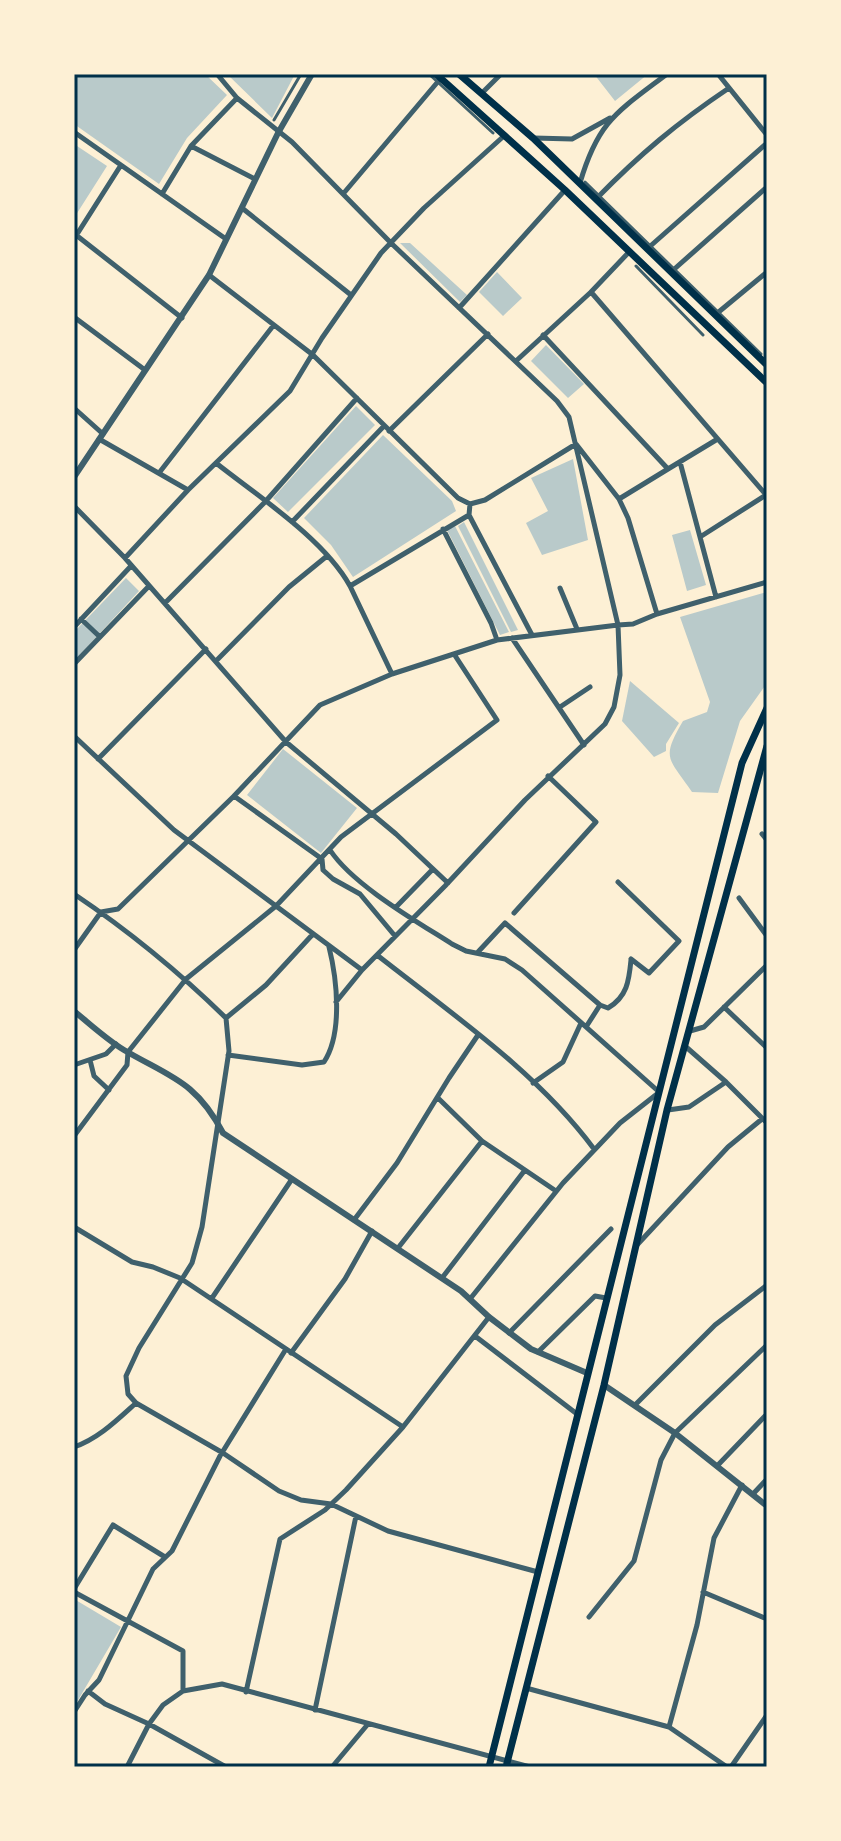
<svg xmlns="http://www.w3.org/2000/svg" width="841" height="1841" font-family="Cabin,sans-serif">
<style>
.green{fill:#b9caca}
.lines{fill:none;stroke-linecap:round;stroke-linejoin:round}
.pedestrian{stroke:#3f606c;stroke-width:3}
.minor{stroke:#3f606c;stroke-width:5}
.tertiary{stroke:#3f606c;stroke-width:6}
.secondary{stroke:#003049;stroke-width:7}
.neatline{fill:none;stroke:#003049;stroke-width:3}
</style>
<rect width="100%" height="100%" fill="#fdf0d5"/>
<path class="green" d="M74 74H205L227 95 187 138 159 184 74 124Z
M227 74H295L272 118Z
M594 74H648L615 101Z
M74 144 107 166 74 218Z
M400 243H410L467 295 460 302Z
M497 272 522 298 503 316 479 292Z
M546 345 584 384 568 398 531 361Z
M356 406 375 425 288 512 273 498Z
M383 435 452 501 456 511 353 577 331 545 304 518Z
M573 459 588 540 542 555 526 523 548 511 531 478Z
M464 522 518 630 511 632 458 526Z
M455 526 509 632 500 635 447 530Z
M690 530 706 585 687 591 672 535Z
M126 578 139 591 75 660 74 632Z
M767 592V683L740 721 718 793 692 792C668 757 661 759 683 721L707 712 710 702 680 617Z
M630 681 679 723 666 744V751L654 757 622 721Z
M283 749 357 808 321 853 247 795Z
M74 1599 121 1627 74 1707Z"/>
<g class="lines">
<path class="pedestrian" d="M429 74 493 133
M274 120 301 74
M585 182 761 354
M636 266 703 335"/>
<path class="minor" d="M217 74 237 98 292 142 391 243 557 401 569 417 618 625 633 624 657 614 767 582
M718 74 767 135
M482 93 501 74
M74 132 226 239
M534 138 572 139 610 118
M191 146 255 179
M580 183C598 121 617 112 667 74
M162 194 191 146 237 98
M343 194 441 78
M596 199C640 154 677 123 729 88
M242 208 351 295
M76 235 182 318
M74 239 121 165
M647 249 767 143
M671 272 767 187
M209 275 313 355 458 498 470 504 485 500 576 444 619 499 668 469 543 335
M591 292 767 496
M459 308 565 190
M715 315 767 272
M74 317 145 370
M516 361 591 292 630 251
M74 408 103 434
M389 431 488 334
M99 439 188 490
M680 462 716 597
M216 463C259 497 324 539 350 586
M668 469 716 440
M159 473 273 326
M619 499 628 518 657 614
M74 506 125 558 286 742 396 834 448 883
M469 515 532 635
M292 522 384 426
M443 529 491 623 497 640
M700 537 766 495
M125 558 188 490 290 391 322 338 381 253 424 208 505 135
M560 588 577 629
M165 603 265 502 357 398
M81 619 100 637
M74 627 131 566
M512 638 584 745
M216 661 289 587 327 556
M74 664 149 586
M392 674 350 586 469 515 470 504
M560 707 590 687
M74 736 174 830 362 970
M98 759 206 649
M234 796 322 859 323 870 333 879 360 894 395 936
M762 834 767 840
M330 850C353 885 416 921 452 944L466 951 505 959 522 970 658 1091
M618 882 679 941 649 973 631 959
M74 894C129 931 179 972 226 1018L229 1051 202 1227 192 1263 139 1348 126 1376 128 1394 136 1403 223 1453 279 1491 301 1500 331 1504 388 1531 538 1572
M739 898 767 936
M396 907 433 869
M514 913 596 822 548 776
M74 950 101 912 118 909 234 796 320 705 392 674 497 640 618 625 620 675 614 707 605 724 525 800 445 886 362 970 336 1002
M478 952 505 923 600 1005 586 1027
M377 955C452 1014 537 1072 594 1149
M600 1005 608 1008C627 997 629 981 631 960
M724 1007 767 1048
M226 1018 266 985 313 934
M690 1031 704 1027 767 965
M685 1046 726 1082 767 1123
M228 1055 302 1065 324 1062C343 1033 337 979 329 947
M90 1060 94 1076 109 1090
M74 1065 106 1054 116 1044
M533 1083 563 1062 581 1023
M438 1098 482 1141 556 1191
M668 1110 689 1107 726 1082
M74 1136 127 1065 128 1052 186 979 276 906 341 837 497 720 454 654
M354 1220 397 1163 449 1078 478 1035
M74 1227 132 1262 153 1267 180 1278 403 1427
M637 1245 728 1147 762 1119
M398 1248 482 1141
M442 1278 525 1170
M212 1298 292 1179
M470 1299 563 1183 620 1123 657 1094
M509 1333 611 1229
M475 1336 577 1414
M538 1352 595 1296 606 1298
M291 1353 345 1279 372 1231
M635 1405 715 1325 767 1285
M74 1447C98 1439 117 1420 136 1403
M718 1465 765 1416
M753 1494 767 1479
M74 1589 113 1525 165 1557
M74 1592 183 1651V1691L163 1705 149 1724 127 1767
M703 1592 767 1619
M589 1617 634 1561 661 1460 675 1433 767 1345
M526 1688 669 1727 727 1767
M88 1691 105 1704 149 1724 226 1767
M183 1691 222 1684 530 1767
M246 1692 280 1539 325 1510 346 1490 403 1427 489 1317
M315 1710 356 1516
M74 1712 85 1695 99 1680 153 1569 172 1551 220 1456 286 1349
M669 1727 697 1625 714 1538 742 1485
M332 1767 368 1724
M731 1767 767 1715"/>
<path class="tertiary" d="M74 477 209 275 278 133 312 74
M74 1011C90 1024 106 1039 124 1050 170 1077 196 1081 223 1133L461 1291 489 1317 531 1349 587 1373
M604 1385 675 1433 767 1506"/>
<path class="secondary" d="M436 74 565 190 767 383
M459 74 533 138 767 365
M489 1767 742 763 767 708
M506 1767 604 1385 667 1110 767 746"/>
</g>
<rect width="841" height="1841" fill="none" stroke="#fdf0d5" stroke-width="152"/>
<rect x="76" y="76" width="689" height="1689" class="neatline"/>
</svg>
